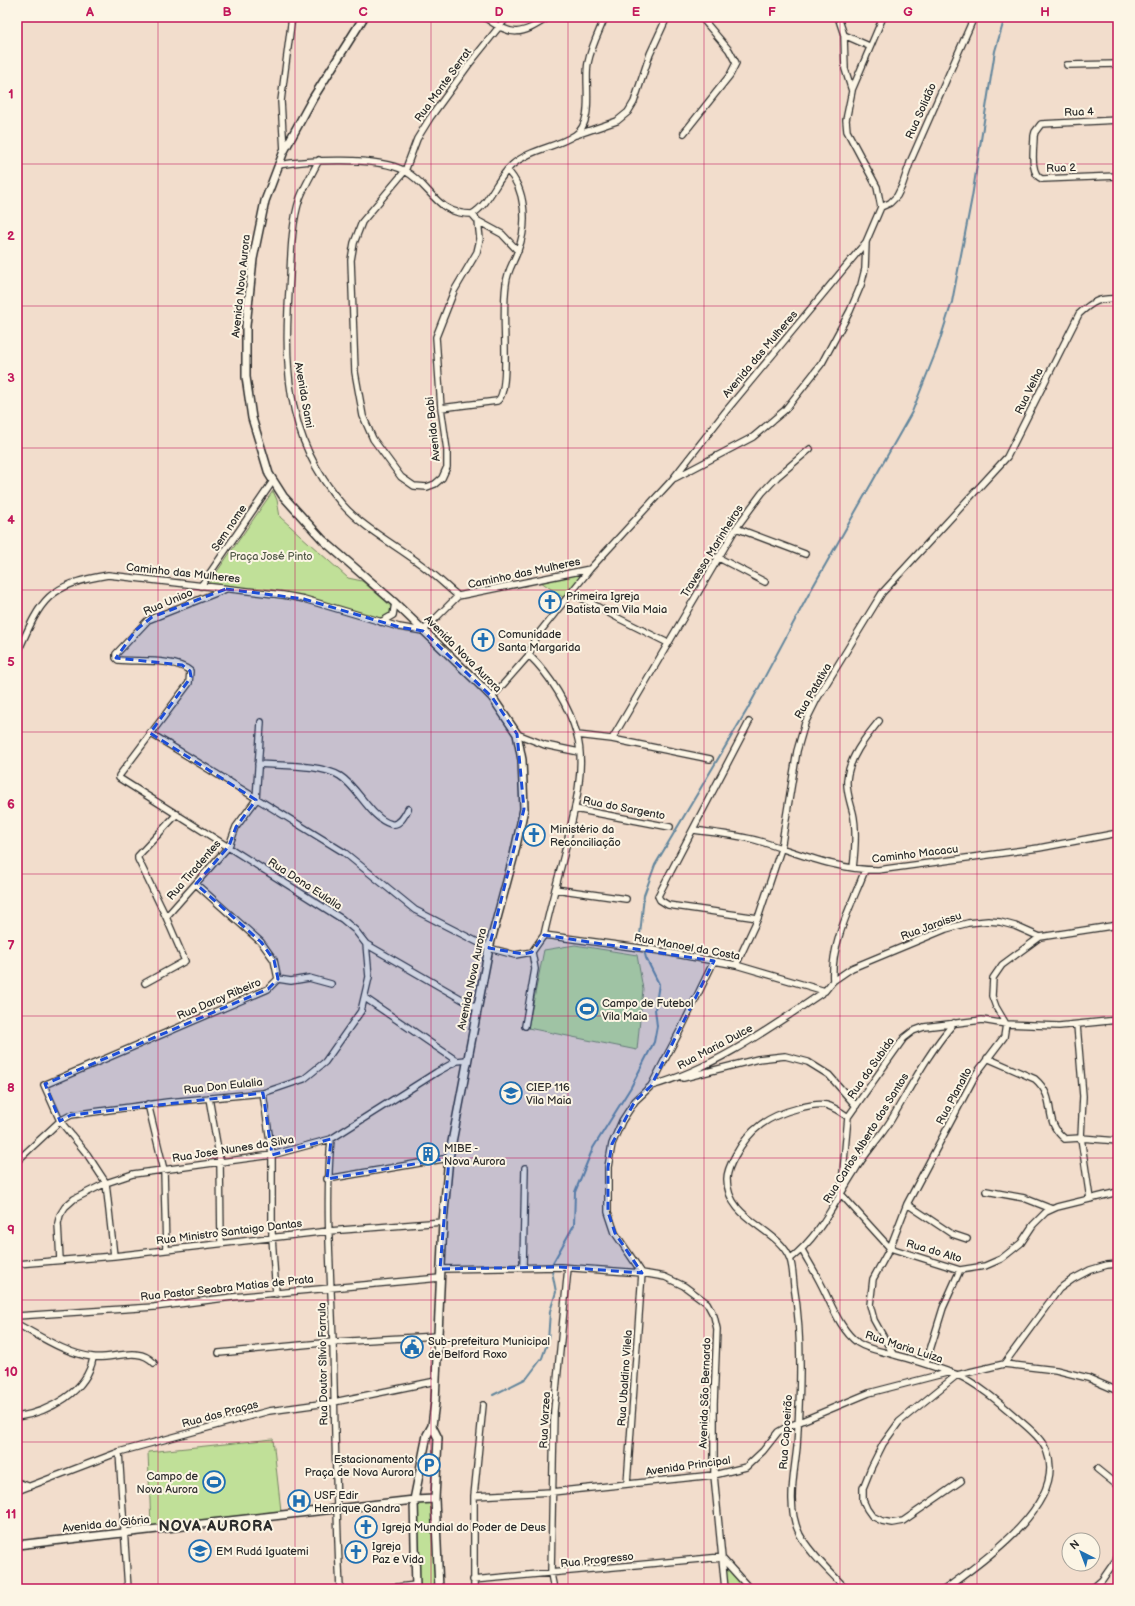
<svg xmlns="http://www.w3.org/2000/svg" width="1135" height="1606" font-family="'Balsamiq Sans',sans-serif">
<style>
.built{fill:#ebccbb}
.green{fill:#c0e098;stroke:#768662}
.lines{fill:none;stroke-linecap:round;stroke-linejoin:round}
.stream{stroke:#63869c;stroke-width:2}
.minor-casing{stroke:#2b2b2b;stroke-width:8}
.tertiary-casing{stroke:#2b2b2b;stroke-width:10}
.minor{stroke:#fcf5e5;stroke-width:5.5}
.tertiary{stroke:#fcf5e5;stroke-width:7}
.marked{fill:#1d4ed8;fill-opacity:0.2;stroke:#1d4ed8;stroke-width:3;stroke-dasharray:8 5;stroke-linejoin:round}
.grid{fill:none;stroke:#c2185b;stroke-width:1;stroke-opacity:0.55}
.labels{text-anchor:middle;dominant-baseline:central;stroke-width:4;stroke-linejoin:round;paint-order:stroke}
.street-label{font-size:11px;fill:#2b2b2b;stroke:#fcf5e5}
.park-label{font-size:11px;fill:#505846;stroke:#fcf5e5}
.poi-label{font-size:11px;fill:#2b2b2b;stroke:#fcf5e5;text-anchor:start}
.district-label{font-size:15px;font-weight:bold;letter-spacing:1px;fill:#2b2b2b;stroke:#fcf5e5}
.neatline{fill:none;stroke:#c2185b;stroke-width:1.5}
.grid-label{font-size:13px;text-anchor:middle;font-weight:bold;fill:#c2185b}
</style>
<rect width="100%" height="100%" fill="#f2ddcc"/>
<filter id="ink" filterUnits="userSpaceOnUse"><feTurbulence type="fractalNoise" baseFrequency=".025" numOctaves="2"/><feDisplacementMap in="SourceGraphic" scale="8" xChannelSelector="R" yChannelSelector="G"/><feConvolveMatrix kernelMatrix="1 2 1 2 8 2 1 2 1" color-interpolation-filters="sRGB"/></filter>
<g filter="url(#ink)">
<path class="built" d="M308 1494 309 1506 290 1509 289 1497Z"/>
<path class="green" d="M273 491 277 500 280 517 348 578 362 581 391 606V613L380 620 288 594 209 583Z
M585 573 564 598 541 582Z
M575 945 637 955 643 989 637 1050 528 1028 544 950Z
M273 1439 281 1511 151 1526 148 1452Z
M435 1499 439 1589H416L414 1500Z
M722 1557 750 1589H725Z"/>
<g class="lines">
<path class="stream" d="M493 1395 527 1378 542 1358 548 1341 550 1311 556 1292 551 1266 574 1225 575 1192 593 1148 631 1087 654 1042 657 1026 655 1009 659 984 646 958 640 935 644 895 655 865 747 710 811 590 912 412 937 349 952 302 972 197 995 51 1005 17"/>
<g class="minor-casing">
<path id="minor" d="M484 17C513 37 520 36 549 17
M844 35 869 46
M1067 65 1118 64
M852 90 883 17
M1118 120 1041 124 1035 132 1034 136C1034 148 1029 174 1042 179L1118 176
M684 133 730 75 736 63 729 50 701 17
M576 135 617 121 628 112 634 102 650 54 667 17
M284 151 281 101 292 17
M319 160C313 172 305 185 300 198 292 221 291 251 290 276 284 360 283 436 342 504 363 528 394 544 419 563 433 573 445 585 458 596
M278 165C308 160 378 156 405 171 432 186 435 214 472 214 490 204 496 179 512 165 530 149 555 148 575 135 595 122 584 83 588 63 591 47 599 32 605 17
M881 207 890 203 897 196 902 186 911 160 974 17
M472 214 478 221 502 234 518 251
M478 221 480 239 477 252 454 291 436 337 441 408 447 450V467L442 478 435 484 427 487 414 486 401 477 373 439 363 416 355 372 351 260 354 243 362 222 405 171 417 139 430 118 470 63 507 17
M441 408 497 401C506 396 505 362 505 352 505 329 503 306 506 284 507 271 514 262 518 250 528 225 526 189 507 170
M675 478 753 437 785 410 822 363 850 311 861 285 865 269 866 242 881 207 877 187 847 131 846 120 852 91 845 69 844 35 838 17
M736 528 805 554
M717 557 765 582
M201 586 273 481
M226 589 148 620 116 654V658L118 660C139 662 175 658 190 671L189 683 119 776V778L342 919 355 930 366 944 477 1008
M572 593 620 619 668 643
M381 622 393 615 395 603
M17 654C41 600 46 585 108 575L283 595 304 599 399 627 423 631 458 596 590 569
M492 697 529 655 535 638 590 569 672 480 726 411 866 242
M749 722 658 896 660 900 668 905 758 918
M150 733 345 853 415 910 489 948 515 955 532 952
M517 734 545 745 579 752
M577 735 612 739 710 759
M612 739 736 528 762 493 777 477 810 449
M258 764C282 766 320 764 340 776 358 787 371 819 391 824 400 826 405 815 408 809
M575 809 670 827
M693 830C715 833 739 835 759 841 798 853 836 870 878 870L1039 848 1118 833
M853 868C855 851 857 830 853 813 850 801 846 791 847 780 849 757 866 737 879 721
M555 889 626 899
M166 917 229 846 236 827 256 800 261 722
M544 935 654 950 736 965 825 991
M736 965 758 918 781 849 797 751 805 723 817 699 882 593 1007 457 1079 314C1093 301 1099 298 1118 299
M278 979 291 981 309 978 331 984
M833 981C830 944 852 904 865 870
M145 983 185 961 166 917 138 859V856L177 814
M365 998 457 1061
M1077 1025 1083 1096 1081 1138 1090 1199
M525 1026 535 969 532 952 544 935C550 908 557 882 564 855 572 820 587 770 577 735 569 706 550 675 529 655
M987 1058 1035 1079C1059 1100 1041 1120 1065 1139L1081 1138 1118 1141
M683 1078 758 1059 785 1056 808 1062 829 1075 856 1106
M651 1086C715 1068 770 1028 825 991L833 981 852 968 946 929 968 923 988 921 1000 922 1015 926 1040 937
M263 1093 272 1155V1237L276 1294
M209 1098 220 1161 221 1243
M148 1104 164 1170 166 1250
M848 1117 841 1194 890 1248 960 1270 985 1266 1001 1259 1021 1243 1033 1225 1046 1212 1057 1207 1118 1192
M848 1117 904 1038 913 1031 924 1027 982 1020 1006 1024 1059 1026 1118 1020
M331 1139C325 1207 331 1275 333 1343 335 1425 336 1507 340 1589
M17 1161 60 1121 71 1115 168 1102 263 1093 304 1079 325 1062 361 1011 369 977 366 944
M327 1179 449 1158
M986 1191 1024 1198 1052 1209
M907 1204 952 1234 967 1239
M802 1250C808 1261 815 1272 821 1284 831 1303 840 1330 858 1343 869 1350 882 1351 895 1355 915 1360 935 1367 955 1374 976 1382 1000 1403 1017 1418 1027 1427 1042 1438 1047 1452 1067 1504 981 1563 945 1589
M114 1256 106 1183 87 1154 60 1121 44 1085 268 989 278 979 274 960 261 942 196 884
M790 1259C820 1236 834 1203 854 1172 865 1153 880 1138 891 1120 912 1085 927 1054 954 1023
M60 1260 58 1223 60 1215 65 1207 74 1199 106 1183 133 1174 272 1155 331 1139 437 1072 457 1061 467 1060
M17 1264 114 1256 329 1231 443 1222
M523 1267 525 1168
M440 1269 560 1267 642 1273 665 1277 684 1286 707 1303 714 1316 717 1329 714 1403V1475L725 1589
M17 1316 154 1307 233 1297 440 1278
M17 1324C40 1336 66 1354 93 1357 112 1360 139 1345 154 1363
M219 1353 333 1342 437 1336
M893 1354 874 1320 870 1305 873 1279 890 1248 907 1204 976 1074 1004 1037 1006 1024 996 1007 992 996 993 978 1002 965 1040 937 1118 925
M926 1363 943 1308 960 1270
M1004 1364 1059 1289 1073 1279 1090 1270 1107 1265 1118 1264
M17 1417C49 1412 87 1392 93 1358
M119 1452 128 1589
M1097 1469 1118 1486
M961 1481 903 1521 892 1523 882 1521 872 1516 867 1509 863 1500V1488L871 1468 883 1444 899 1422 957 1375 1004 1364 1056 1370 1088 1378 1118 1391
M17 1482 28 1486
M627 1484 642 1273 615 1233 608 1212V1167L612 1144 622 1121 635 1101 651 1086 682 1027 714 961
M17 1491 119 1452 269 1411 334 1402 436 1381
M474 1496 552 1492 714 1475 746 1467 763 1451 778 1432 785 1428 869 1393 950 1372
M722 1558 750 1589
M473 1580 722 1557
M380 1589 416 1585
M474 1589V1496L483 1405
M554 1589 551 1574 554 1411 568 1268
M846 1589C831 1572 811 1555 800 1535 786 1507 794 1476 797 1447 800 1394 803 1339 794 1286 793 1278 793 1267 790 1259 778 1227 727 1221 727 1179 727 1171 731 1163 735 1156 750 1128 768 1116 799 1108 807 1106 818 1103 826 1105 834 1107 841 1112 848 1117
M1092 1589 1102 1580 1118 1557"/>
</g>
<g class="tertiary-casing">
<path id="tertiary" d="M364 17 313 98 284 151 265 201 253 259 246 326V377L252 418 263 454 269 474 283 496 323 540 395 603 473 678 492 697 517 734 522 760 524 809 514 855 489 948 449 1158 443 1222 435 1402 432 1426 427 1435 414 1500 416 1589
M432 1426 438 1438 435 1499 439 1589
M17 1545 414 1500 435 1499"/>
</g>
<use href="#minor" class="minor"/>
<use href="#tertiary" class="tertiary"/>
</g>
</g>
<path class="marked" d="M226 589 304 599 399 627 423 631 492 697 517 734 524 809 489 948 523 954 532 952 544 935 714 961 651 1086 635 1101 612 1144 608 1167V1212L615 1233 642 1273 560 1267 440 1269 449 1158 327 1179 331 1139 272 1155 263 1093 71 1115 60 1121 45 1084 268 989 278 979 274 960 261 942 196 884 229 846 236 827 256 800 150 733 191 677 190 671 182 665 116 658 136 630 152 617Z"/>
<path class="grid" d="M158 17V1589M295 17V1589M431 17V1589M568 17V1589M704 17V1589M840 17V1589M977 17V1589M17 164H1118M17 306H1118M17 448H1118M17 590H1118M17 732H1118M17 874H1118M17 1016H1118M17 1158H1118M17 1300H1118M17 1442H1118"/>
<defs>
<g id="church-ring" transform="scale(1.15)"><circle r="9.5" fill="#fcf5e5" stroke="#1f6fb2" stroke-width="1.5"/><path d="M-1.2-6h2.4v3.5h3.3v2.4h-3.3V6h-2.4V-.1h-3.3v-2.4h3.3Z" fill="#1f6fb2"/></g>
<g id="stadium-ring" transform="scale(1.15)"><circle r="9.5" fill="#fcf5e5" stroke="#1f6fb2" stroke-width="1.5"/><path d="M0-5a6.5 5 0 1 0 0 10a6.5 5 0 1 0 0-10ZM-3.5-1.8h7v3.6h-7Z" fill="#1f6fb2"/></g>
<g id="school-ring" transform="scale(1.15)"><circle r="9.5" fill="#fcf5e5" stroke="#1f6fb2" stroke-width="1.5"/><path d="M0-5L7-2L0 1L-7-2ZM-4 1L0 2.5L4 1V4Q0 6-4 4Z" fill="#1f6fb2"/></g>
<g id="building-ring" transform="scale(1.15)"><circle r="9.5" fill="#fcf5e5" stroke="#1f6fb2" stroke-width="1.5"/><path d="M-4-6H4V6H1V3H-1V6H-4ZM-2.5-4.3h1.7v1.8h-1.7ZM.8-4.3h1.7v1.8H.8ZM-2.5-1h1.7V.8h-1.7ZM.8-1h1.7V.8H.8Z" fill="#1f6fb2"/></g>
<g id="civic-ring" transform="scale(1.15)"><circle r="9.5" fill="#fcf5e5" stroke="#1f6fb2" stroke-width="1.5"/><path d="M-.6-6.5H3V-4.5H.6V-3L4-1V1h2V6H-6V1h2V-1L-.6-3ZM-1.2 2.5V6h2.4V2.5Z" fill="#1f6fb2"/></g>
<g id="parking-ring" transform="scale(1.15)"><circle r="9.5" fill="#fcf5e5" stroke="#1f6fb2" stroke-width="1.5"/><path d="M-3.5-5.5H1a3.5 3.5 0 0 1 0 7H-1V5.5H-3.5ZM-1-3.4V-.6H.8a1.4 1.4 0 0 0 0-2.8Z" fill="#1f6fb2"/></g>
<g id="hospital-ring" transform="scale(1.15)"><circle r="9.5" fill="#fcf5e5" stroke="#1f6fb2" stroke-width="1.5"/><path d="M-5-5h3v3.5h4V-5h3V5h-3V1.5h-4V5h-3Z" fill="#1f6fb2"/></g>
</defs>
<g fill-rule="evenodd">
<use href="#church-ring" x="550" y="602"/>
<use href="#church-ring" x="483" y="640"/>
<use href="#church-ring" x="534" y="835"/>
<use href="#stadium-ring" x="587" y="1009"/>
<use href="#school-ring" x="511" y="1093"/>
<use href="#building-ring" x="428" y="1154"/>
<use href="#civic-ring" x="412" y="1347"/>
<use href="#parking-ring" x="429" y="1465"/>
<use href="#stadium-ring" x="214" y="1482"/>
<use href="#hospital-ring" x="299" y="1501"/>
<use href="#church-ring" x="366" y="1527"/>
<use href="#school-ring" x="200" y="1551"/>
<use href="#church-ring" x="356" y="1552"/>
</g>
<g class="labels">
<g class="street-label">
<text transform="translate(443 85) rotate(-54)">Rua Monte Serrat</text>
<text transform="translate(921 111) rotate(-66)">Rua Solidão</text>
<text transform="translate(1079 112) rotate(-2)">Rua 4</text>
<text transform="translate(1061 168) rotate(-2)">Rua 2</text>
<text transform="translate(241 286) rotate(-84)">Avenida Nova Aurora</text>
<text transform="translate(760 354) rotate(-50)">Avenida das Mulheres</text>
<text transform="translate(1029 391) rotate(-64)">Rua Velha</text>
<text transform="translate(304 395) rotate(80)">Avenida Sami</text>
<text transform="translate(433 429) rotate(-96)">Avenida Babi</text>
<text transform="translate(229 528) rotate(-56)">Sem nome</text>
<text transform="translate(712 551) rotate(-58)">Travessa Marinheiros</text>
<text transform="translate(183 573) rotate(6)">Caminho das Mulheres</text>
<text transform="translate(524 573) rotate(-12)">Caminho das Mulheres</text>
<text transform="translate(168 602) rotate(-23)">Rua Uniao</text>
<text transform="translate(463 654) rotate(45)">Avenida Nova Aurora</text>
<text transform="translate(813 691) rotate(-60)">Rua Patativa</text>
<text transform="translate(624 808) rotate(11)">Rua do Sargento</text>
<text transform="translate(915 854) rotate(-7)">Caminho Macacu</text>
<text transform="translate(194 870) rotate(-49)">Rua Tiradentes</text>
<text transform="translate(305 884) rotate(33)">Rua Dona Eulalia</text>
<text transform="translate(931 926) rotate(-20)">Rua Jaraissu</text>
<text transform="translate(687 947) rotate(10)">Rua Manoel da Costa</text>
<text transform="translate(472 979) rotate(-78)">Avenida Nova Aurora</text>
<text transform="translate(219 999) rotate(-23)">Rua Darcy Ribeiro</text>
<text transform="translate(715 1047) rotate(-28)">Rua Maria Dulce</text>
<text transform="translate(871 1068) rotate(-55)">Rua da Subida</text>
<text transform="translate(223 1086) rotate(-6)">Rua Don Eulalia</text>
<text transform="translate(954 1096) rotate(-62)">Rua Planalto</text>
<text transform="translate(866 1138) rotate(-58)">Rua Carlos Alberto dos Santos</text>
<text transform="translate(233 1149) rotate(-9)">Rua Jose Nunes da Silva</text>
<text transform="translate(229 1232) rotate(-7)">Rua Ministro Santaigo Dantas</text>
<text transform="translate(934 1251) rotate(16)">Rua do Alto</text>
<text transform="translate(227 1288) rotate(-6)">Rua Pastor Seabra Matias de Prata</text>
<text transform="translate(904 1347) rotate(18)">Rua Maria Luiza</text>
<text transform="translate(323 1364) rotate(-91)">Rua Doutor Sílvio Farrula</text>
<text transform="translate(625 1378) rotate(-86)">Rua Ubaldino Vilela</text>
<text transform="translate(705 1393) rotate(-88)">Avenida São Bernardo</text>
<text transform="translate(220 1414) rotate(-15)">Rua das Praças</text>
<text transform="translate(545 1420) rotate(-87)">Rua Varzea</text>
<text transform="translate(786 1432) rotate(-86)">Rua Capoeirão</text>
<text transform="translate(688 1466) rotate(-8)">Avenida Principal</text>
<text transform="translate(106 1524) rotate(-6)">Avenida da Glória</text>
<text transform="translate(597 1560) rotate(-6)">Rua Progresso</text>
</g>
<g class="park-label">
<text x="271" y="556">Praça José Pinto</text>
</g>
<g class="poi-label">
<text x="566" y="596">Primeira Igreja<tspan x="566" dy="13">Batista em Vila Maia</tspan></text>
<text x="498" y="634">Comunidade<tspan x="498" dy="13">Santa Margarida</tspan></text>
<text x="550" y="829">Ministério da<tspan x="550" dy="13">Reconciliação</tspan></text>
<text x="602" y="1003">Campo de Futebol<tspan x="602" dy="13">Vila Maia</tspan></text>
<text x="526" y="1087">CIEP 116<tspan x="526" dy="13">Vila Maia</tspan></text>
<text x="444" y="1148">MIBE -<tspan x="444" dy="13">Nova Aurora</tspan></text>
<text x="428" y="1341">Sub-prefeitura Municipal<tspan x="428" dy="13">de Belford Roxo</tspan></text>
<text x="414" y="1459" text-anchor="end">Estacionamento<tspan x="414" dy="13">Praça de Nova Aurora</tspan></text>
<text x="198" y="1476" text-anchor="end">Campo de<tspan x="198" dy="13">Nova Aurora</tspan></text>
<text x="314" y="1495">USF Edir<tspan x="314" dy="13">Henrique Gandra</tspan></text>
<text x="382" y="1527">Igreja Mundial do Poder de Deus</text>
<text x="372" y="1546">Igreja<tspan x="372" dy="13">Paz e Vida</tspan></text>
<text x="216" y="1551">EM Rudá Iguatemi</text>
</g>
<g class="district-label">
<text x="216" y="1526">NOVA AURORA</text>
</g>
</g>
<rect width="1135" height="1606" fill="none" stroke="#fcf5e5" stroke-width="44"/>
<g transform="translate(1081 1552) rotate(318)"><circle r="19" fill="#fcf5e5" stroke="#a8a49b"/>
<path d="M0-3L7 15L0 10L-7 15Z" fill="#1f6fb2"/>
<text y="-6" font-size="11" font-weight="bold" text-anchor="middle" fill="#2b2b2b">N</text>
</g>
<rect x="22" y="22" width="1091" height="1562" class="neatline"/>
<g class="grid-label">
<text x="90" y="16">A</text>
<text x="227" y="16">B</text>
<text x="363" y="16">C</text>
<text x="499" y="16">D</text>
<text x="636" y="16">E</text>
<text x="772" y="16">F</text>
<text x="908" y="16">G</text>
<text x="1045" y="16">H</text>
<text x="11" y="98">1</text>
<text x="11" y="240">2</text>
<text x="11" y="382">3</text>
<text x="11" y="524">4</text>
<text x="11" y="666">5</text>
<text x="11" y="808">6</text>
<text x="11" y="950">7</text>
<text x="11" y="1092">8</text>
<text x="11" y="1234">9</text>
<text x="11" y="1376">10</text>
<text x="11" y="1518">11</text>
</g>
</svg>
